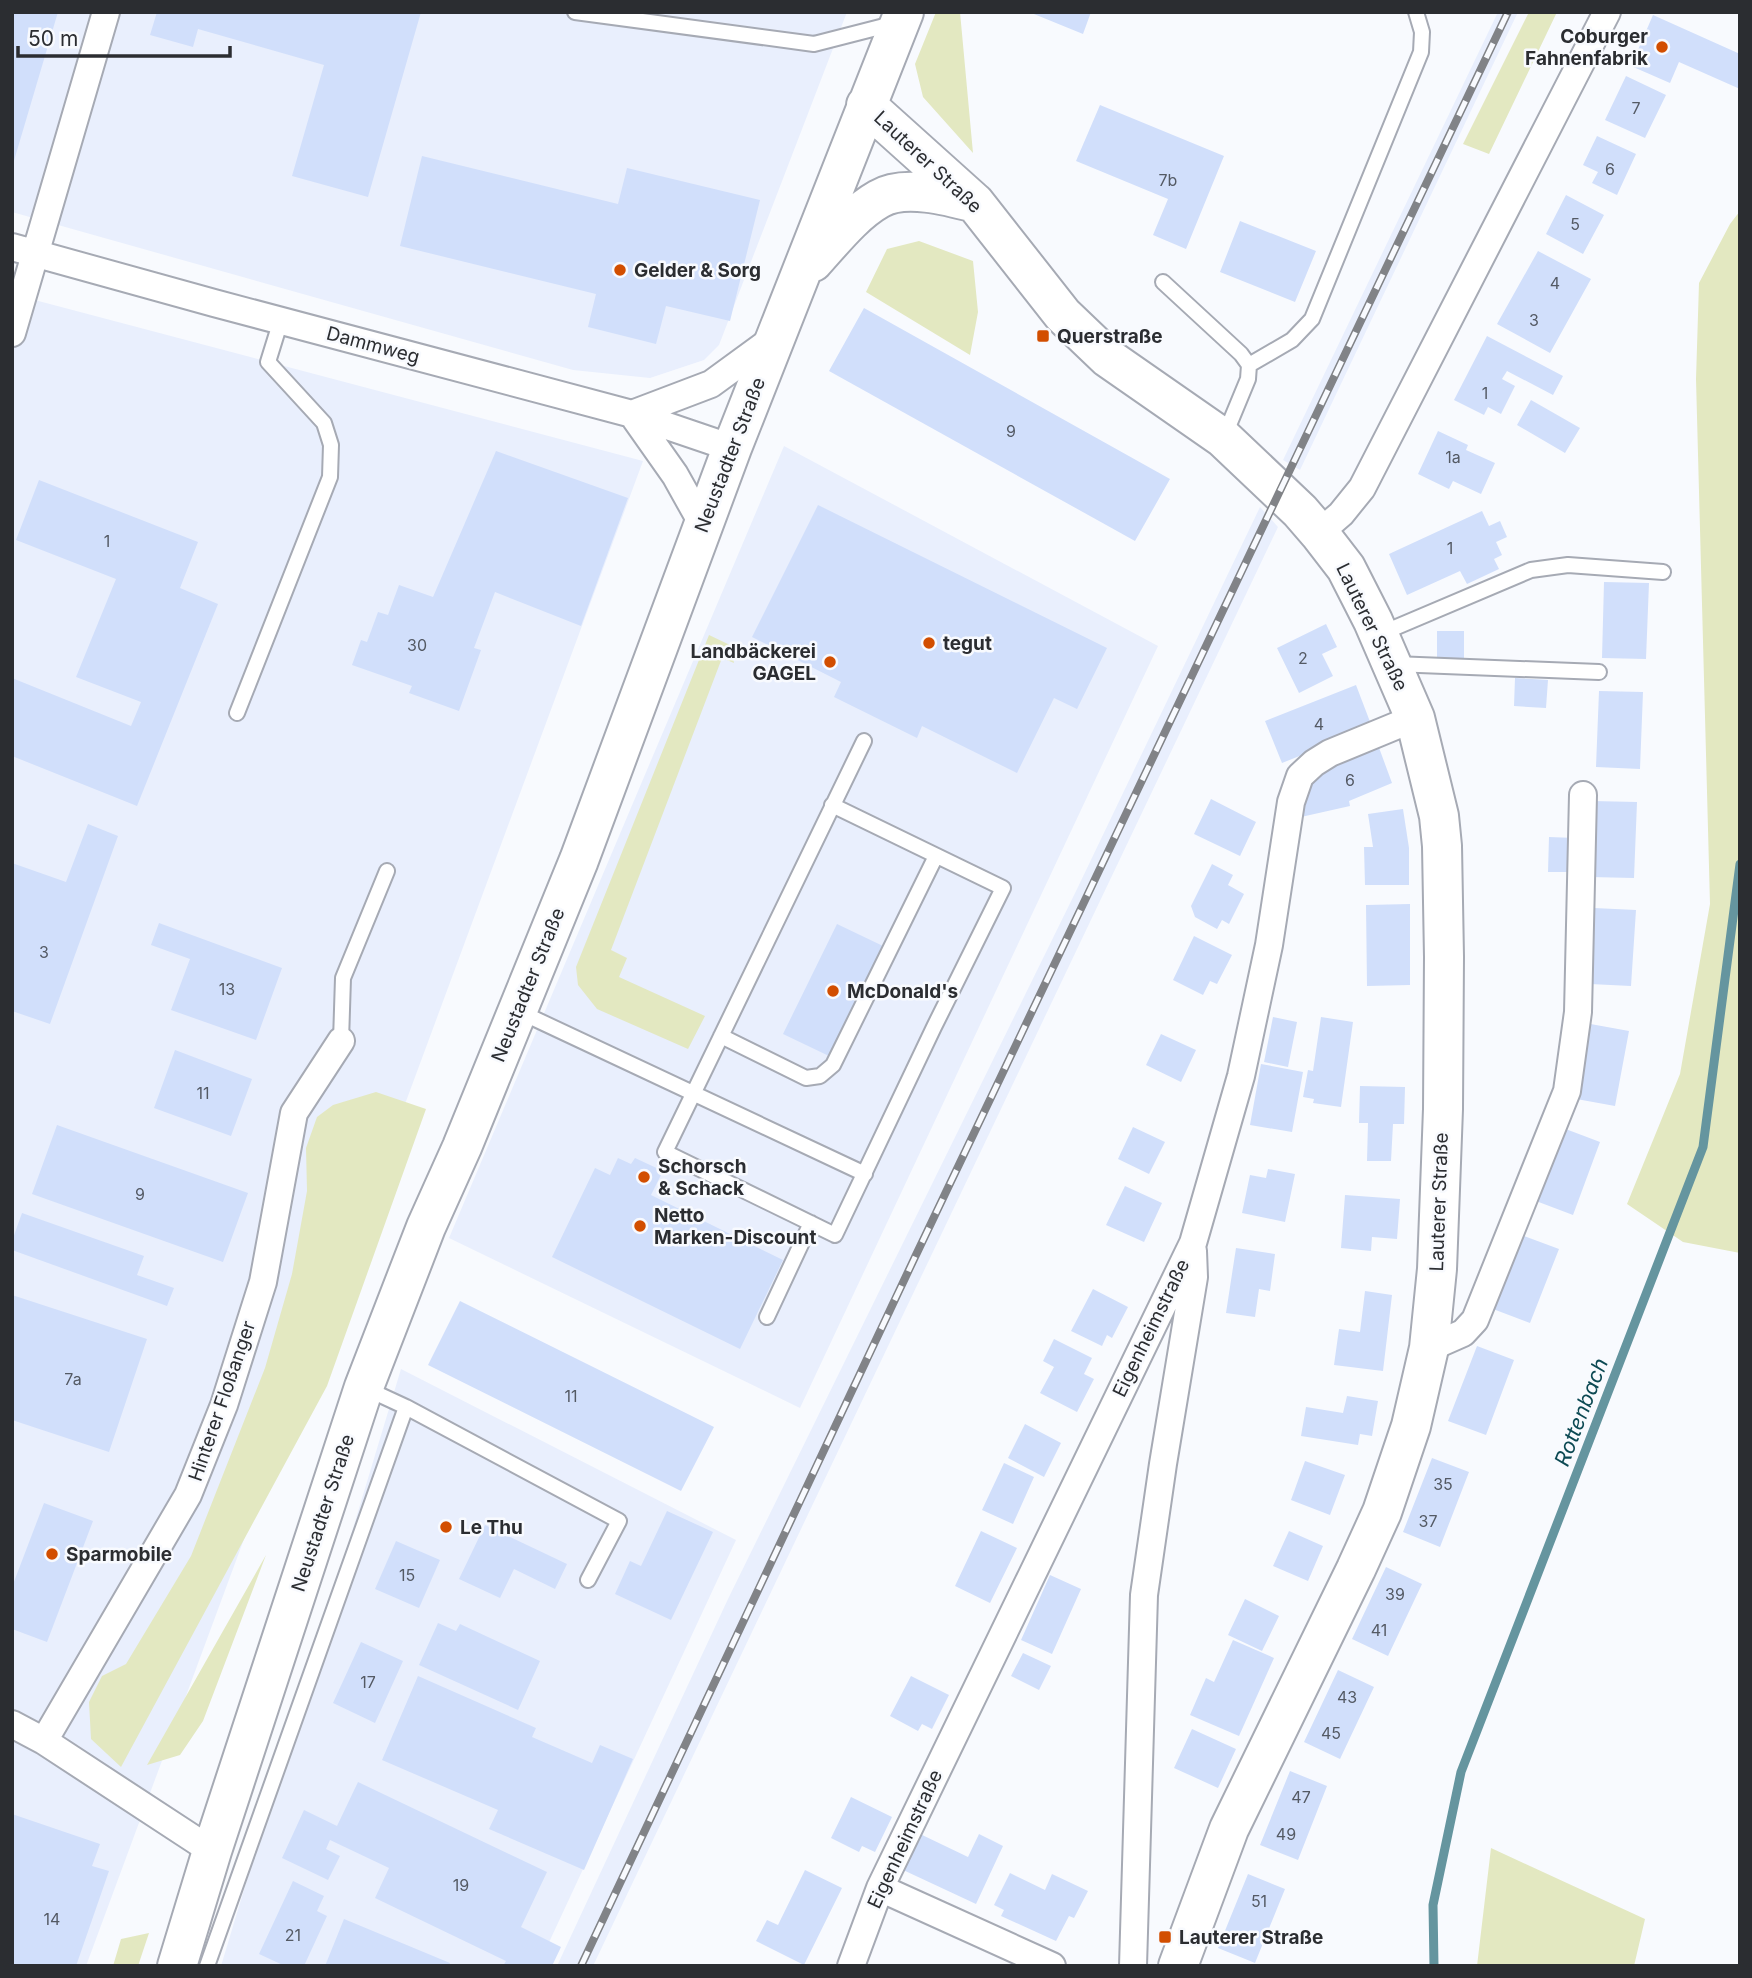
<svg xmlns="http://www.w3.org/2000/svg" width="1752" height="1978" font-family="Inter,sans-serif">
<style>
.built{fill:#e9effd}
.green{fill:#e3e8c1}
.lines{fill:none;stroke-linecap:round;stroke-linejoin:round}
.stream{stroke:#65959f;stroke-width:9}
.building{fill:#d1dffb}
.lane-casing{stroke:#a6aab4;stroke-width:18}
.street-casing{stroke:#a6aab4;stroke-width:30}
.secondary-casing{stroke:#a6aab4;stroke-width:42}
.lane{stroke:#fff;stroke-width:14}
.street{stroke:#fff;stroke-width:26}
.secondary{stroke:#fff;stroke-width:38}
.rail-casing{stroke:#818387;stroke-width:8}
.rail{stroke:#f8fafe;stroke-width:5;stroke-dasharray:16;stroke-linecap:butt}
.poi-dot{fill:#d24e00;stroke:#f8fafe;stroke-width:2.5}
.labels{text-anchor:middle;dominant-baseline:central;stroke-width:5;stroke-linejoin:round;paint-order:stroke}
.number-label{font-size:16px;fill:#545a64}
.poi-label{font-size:19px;font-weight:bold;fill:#2b2d31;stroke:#f8fafe;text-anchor:start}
.street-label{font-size:19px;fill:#2b2d31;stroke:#f8fafe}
.water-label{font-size:21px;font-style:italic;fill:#0c4953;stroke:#f8fafe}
</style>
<rect width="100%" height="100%" fill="#f8fafe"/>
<path class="built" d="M12 12H847L719 345 704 360 650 378 573 370 12 212Z
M1498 12H1518L1300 470 1283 460Z
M12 294 643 461 86 1966H12Z
M784 446 1158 646 800 1408 449 1238Z
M1260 507 1278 527 593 1966H557L728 1599 1078 887Z
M401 1369 736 1540 538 1966H221Z"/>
<path class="green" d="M936 12H960L973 153 923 97 915 64Z
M1529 12H1557L1489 154 1463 144Z
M1740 211V1253L1683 1242 1627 1204 1680 1074 1710 904 1696 379 1699 283 1730 224Z
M919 241 973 261 978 312 970 355 866 292 887 249Z
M709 635 730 645 734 663 722 658 611 950 627 958 619 977 705 1016 688 1049 597 1009 578 985 576 967Z
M376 1092 426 1109 327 1386 121 1767 91 1739 89 1702 102 1676 126 1664 191 1556 265 1368 292 1274 307 1191 306 1148 317 1117 333 1105Z
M266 1555 203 1721 180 1755 147 1765Z
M1491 1848 1645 1919 1634 1966H1477Z
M149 1933 138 1966H113L121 1939Z"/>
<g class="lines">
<path class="stream" d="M1434 1966 1433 1905 1461 1772 1703 1147 1740 864"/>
</g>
<path class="building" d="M12 12H58L13 164H12Z
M157 12H421L368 197 292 176 324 65 198 29 193 47 150 35Z
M1029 12H1091L1083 34Z
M1653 15 1740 54V89L1679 62 1670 83 1631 66Z
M1626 76 1666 95 1645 138 1605 120Z
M1100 105 1224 156 1186 249 1153 235 1168 199 1076 161Z
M1597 136 1636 154 1617 195 1592 183 1598 172 1583 165Z
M422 156 618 204 627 168 760 200 730 321 666 306 656 344 588 327 596 294 400 246Z
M1566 195 1604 215 1583 254 1546 234Z
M1240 221 1316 251 1295 302 1220 272Z
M1538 251 1591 279 1550 353 1497 324Z
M864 308 1170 479 1135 541 829 371Z
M1487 336 1563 376 1553 395 1507 371 1502 379 1515 386 1501 414 1488 407 1484 415 1454 400Z
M1531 400 1580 428 1565 453 1517 425Z
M1438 431 1468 445 1466 450 1495 463 1481 494 1453 481 1449 489 1418 474Z
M496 451 628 498 581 626 495 592 474 648 481 650 459 711 409 693 412 686 352 665 361 640 367 642 378 612 388 615 399 585 433 597Z
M39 480 198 542 180 588 218 604 137 806 12 756V678L131 726 141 702 76 677 116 579 16 540Z
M818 505 1107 648 1077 709 1054 698 1017 773 922 726 917 738 834 697 841 682 752 637Z
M1482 511 1489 526 1500 521 1507 537 1496 542 1502 555 1494 559 1499 569 1467 584 1460 571 1407 595 1389 554Z
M1604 582 1649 583 1646 659 1602 658Z
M1326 624 1337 647 1322 654 1333 676 1299 693 1277 648Z
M1437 631H1464V658H1437Z
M1515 678 1548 680 1546 708 1514 706Z
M1356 685 1372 727 1282 763 1265 721Z
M1599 691 1643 692 1640 769 1596 767Z
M1378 745 1392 783 1349 801 1350 806 1301 817 1311 776Z
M1211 799 1256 822 1240 856 1194 834Z
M1592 801 1637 802 1634 878 1590 877Z
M1403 809 1409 848V885H1365L1364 847H1373L1368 814Z
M88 824 118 836 50 1024 12 1011V863L66 882Z
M1549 837 1575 838 1574 872H1548Z
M1212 864 1233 875 1228 885 1244 894 1229 924 1222 920 1217 929 1195 917 1191 906Z
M1410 904V985L1367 986 1366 905Z
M1594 908 1636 910 1631 986 1590 984Z
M159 923 282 968 256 1040 171 1010 190 959 151 945Z
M837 924 883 946 866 980 870 982 865 992 862 990 848 1018 847 1029 844 1027 829 1056 783 1034Z
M1194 936 1232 955 1217 984 1210 981 1203 995 1173 980Z
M1273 1017 1297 1022 1288 1067 1264 1062Z
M1321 1017 1353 1022 1341 1107 1313 1103 1314 1099 1303 1097 1308 1070 1313 1071Z
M1585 1023 1629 1031 1615 1106 1571 1098Z
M1161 1034 1196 1050 1181 1082 1146 1065Z
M175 1050 252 1079 231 1136 154 1108Z
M1261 1064 1303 1072 1292 1132 1250 1125Z
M1360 1086 1405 1087 1404 1124H1393L1391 1161H1367L1368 1123H1359Z
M57 1125 248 1193 223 1262 32 1194Z
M1133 1127 1165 1142 1149 1174 1118 1159Z
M1563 1128 1600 1142 1573 1215 1536 1201Z
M618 1158 631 1164 635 1158 663 1171 651 1195 783 1260 740 1349 552 1257 595 1168 610 1175Z
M1268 1169 1295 1174 1285 1222 1242 1213 1250 1175 1266 1178Z
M1125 1186 1162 1203 1144 1242 1106 1225Z
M1345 1195 1400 1199 1397 1239 1372 1237 1371 1251 1341 1248Z
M22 1213 144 1256 137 1275 174 1288 167 1306 12 1250V1241Z
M1521 1235 1559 1249 1530 1323 1493 1309Z
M1236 1248 1275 1254 1270 1291 1259 1289 1255 1317 1226 1313Z
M1093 1289 1128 1307 1112 1338 1107 1335 1102 1346 1071 1331Z
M1365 1291 1392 1295 1383 1371 1334 1365 1339 1329 1360 1332Z
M12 1295 147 1339 109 1452 12 1420Z
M460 1301 714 1427 681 1491 428 1365Z
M1054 1339 1092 1358 1084 1374 1094 1379 1077 1412 1040 1393 1054 1367 1043 1361Z
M1477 1346 1514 1360 1486 1435 1448 1421Z
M1347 1396 1378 1401 1372 1436 1360 1434 1358 1445 1301 1436 1306 1407 1343 1413Z
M1025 1424 1061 1443 1044 1477 1008 1458Z
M1432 1458 1469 1472 1440 1547 1403 1532Z
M1305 1461 1345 1475 1330 1515 1291 1500Z
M1004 1463 1034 1477 1013 1524 982 1510Z
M44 1503 93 1521 47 1642 12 1629V1587Z
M667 1511 713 1532 671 1620 615 1594 630 1561 641 1566Z
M485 1525 567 1564 555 1589 514 1569 500 1598 459 1579Z
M981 1531 1017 1548 990 1603 955 1586Z
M1289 1531 1323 1546 1308 1581 1273 1566Z
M396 1541 440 1560 419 1608 375 1589Z
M1386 1567 1422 1584 1388 1656 1352 1639Z
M1050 1575 1081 1589 1052 1654 1021 1640Z
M1245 1599 1279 1616 1262 1651 1228 1635Z
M438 1623 456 1631 460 1624 540 1661 518 1710 419 1665Z
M1233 1640 1274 1658 1239 1736 1190 1715 1206 1678 1214 1682Z
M361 1642 403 1661 375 1723 333 1703Z
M1023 1653 1051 1666 1039 1690 1011 1676Z
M1338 1670 1374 1687 1340 1759 1304 1742Z
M418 1676 536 1728 532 1737 592 1763 600 1745 633 1759 584 1870 489 1829 498 1810 382 1760Z
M911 1676 949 1695 932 1729 922 1724 918 1731 890 1716Z
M1192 1729 1236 1749 1218 1788 1174 1768Z
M1290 1771 1327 1786 1298 1860 1260 1845Z
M358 1782 547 1872 521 1927 561 1947 552 1966H503L506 1961 375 1898 389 1868 330 1840 326 1849 340 1856 328 1880 282 1858 304 1810 337 1826Z
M851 1797 892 1817 875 1852 862 1846 859 1852 831 1838Z
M12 1814 100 1844 92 1866 109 1871 76 1966H12Z
M918 1833 968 1857 979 1834 1003 1846 976 1904 901 1869Z
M805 1870 842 1888 804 1965 756 1941 767 1920 778 1925Z
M1010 1873 1045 1890 1052 1874 1088 1891 1074 1918 1069 1916 1056 1941 1001 1916 1004 1910 994 1905Z
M1248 1874 1285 1889 1255 1963 1218 1948Z
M293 1881 324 1896 317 1911 327 1916 304 1966H285L259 1954Z
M344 1919 450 1963 449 1966H325Z"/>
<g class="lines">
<g class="lane-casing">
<path id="lane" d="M575 12 814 44 896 23
M1163 282 1241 354 1249 365 1248 379 1224 437
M1249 365 1292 340 1312 319 1421 52 1422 32 1416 12
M1380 634 1531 570 1568 565 1663 572
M1394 664 1599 672
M237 713 330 477 331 445 324 423 268 362 281 320
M832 805 1003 888 934 1027 835 1235 665 1152 864 741
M518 1011 865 1174
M721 1036 806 1078 820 1076 833 1065 936 856
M341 1041 343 978 387 871
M767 1317 811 1223
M406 1407 619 1521 588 1580
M207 1966 406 1407 365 1388"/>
</g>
<g class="street-casing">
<path id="street" d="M12 247 214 303 632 414 732 448
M12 333 106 12
M632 414 711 384 774 338
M632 414 675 475 703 525
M1319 533 1341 514 1362 488 1607 12
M1429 1348 1463 1333 1475 1320 1567 1091 1578 1012 1583 795
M12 1724 44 1741 212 1851
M44 1741 188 1495 224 1405 263 1282 294 1113 341 1041
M880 1888 1052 1966
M851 1966 880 1888 1193 1243 1241 1076 1269 945 1291 802 1300 776 1314 763 1330 753 1415 718
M1133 1966 1144 1595 1163 1464 1194 1277 1193 1251"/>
</g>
<g class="secondary-casing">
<path id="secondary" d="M866 105 975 203 1063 315 1108 358 1223 438 1300 511 1319 533 1346 568 1373 621 1415 718 1439 816 1442 846 1444 957 1443 1109 1437 1269 1429 1348 1411 1426 1382 1512 1356 1569 1229 1829 1178 1966
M813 262C833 240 854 213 879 199 904 184 949 196 975 203
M177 1966 212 1851 364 1387 426 1227 462 1147 579 860 732 448 904 12"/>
</g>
<use href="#lane" class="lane"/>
<use href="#street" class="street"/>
<use href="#secondary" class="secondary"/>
<g class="rail-casing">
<path id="rail" d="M581 1966 915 1257 1508 12"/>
</g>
<use href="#rail" class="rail"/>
</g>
<g class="poi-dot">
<circle cx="1662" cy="47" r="7"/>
<circle cx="620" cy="270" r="7"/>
<rect x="1036" y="329" width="14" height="14" rx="3.5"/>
<circle cx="929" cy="643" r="7"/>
<circle cx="830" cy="662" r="7"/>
<circle cx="833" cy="991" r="7"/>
<circle cx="644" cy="1177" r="7"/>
<circle cx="640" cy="1226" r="7"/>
<circle cx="446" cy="1527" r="7"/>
<circle cx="52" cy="1554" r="7"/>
<rect x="1158" y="1930" width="14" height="14" rx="3.5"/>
</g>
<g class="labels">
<g class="number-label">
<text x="1636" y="108">7</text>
<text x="1610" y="169">6</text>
<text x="1168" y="180">7b</text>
<text x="1575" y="224">5</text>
<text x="1555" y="283">4</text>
<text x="1534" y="320">3</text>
<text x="1485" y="393">1</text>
<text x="1011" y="431">9</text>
<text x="1453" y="457">1a</text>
<text x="107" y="541">1</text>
<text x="1450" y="548">1</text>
<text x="417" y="645">30</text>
<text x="1303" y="658">2</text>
<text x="1319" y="724">4</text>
<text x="1350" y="780">6</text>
<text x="44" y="952">3</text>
<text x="227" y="989">13</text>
<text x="203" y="1093">11</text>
<text x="140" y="1194">9</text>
<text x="73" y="1379">7a</text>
<text x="571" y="1396">11</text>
<text x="1443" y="1484">35</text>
<text x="1428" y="1521">37</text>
<text x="407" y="1575">15</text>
<text x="1395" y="1594">39</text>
<text x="1379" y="1630">41</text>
<text x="368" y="1682">17</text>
<text x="1347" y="1697">43</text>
<text x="1331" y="1733">45</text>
<text x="1301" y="1797">47</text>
<text x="1286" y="1834">49</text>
<text x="461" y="1885">19</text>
<text x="1259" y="1901">51</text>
<text x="52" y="1919">14</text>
<text x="293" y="1935">21</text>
</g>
<g class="poi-label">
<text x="1648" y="36" text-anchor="end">Coburger<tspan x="1648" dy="22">Fahnenfabrik</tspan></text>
<text x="634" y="270">Gelder &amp; Sorg</text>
<text x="1057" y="336">Querstraße</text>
<text x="943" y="643">tegut</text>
<text x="816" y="651" text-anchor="end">Landbäckerei<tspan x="816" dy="22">GAGEL</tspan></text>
<text x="847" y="991">McDonald's</text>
<text x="658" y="1166">Schorsch<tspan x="658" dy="22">&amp; Schack</tspan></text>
<text x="654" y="1215">Netto<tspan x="654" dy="22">Marken-Discount</tspan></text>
<text x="460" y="1527">Le Thu</text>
<text x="66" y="1554">Sparmobile</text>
<text x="1179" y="1937">Lauterer Straße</text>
</g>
<g class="street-label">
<text transform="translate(928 162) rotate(43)">Lauterer Straße</text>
<text transform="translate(373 345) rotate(15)">Dammweg</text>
<text transform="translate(730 455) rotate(-69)">Neustadter Straße</text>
<text transform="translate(1372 627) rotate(64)">Lauterer Straße</text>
<text transform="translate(528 985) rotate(-68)">Neustadter Straße</text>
<text transform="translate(1439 1202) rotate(-88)">Lauterer Straße</text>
<text transform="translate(1151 1328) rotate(-64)">Eigenheimstraße</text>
<text transform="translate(222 1401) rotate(-71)">Hinterer Floßanger</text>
<text transform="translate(323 1513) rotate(-72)">Neustadter Straße</text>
<text transform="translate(905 1839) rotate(-65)">Eigenheimstraße</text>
</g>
<g class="water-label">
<text transform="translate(1581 1412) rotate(-69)">Rottenbach</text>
</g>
</g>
<rect width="1752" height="1978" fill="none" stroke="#2b2d31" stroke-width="28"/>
<path d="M18 46v10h212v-10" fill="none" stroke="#2b2d31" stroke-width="3.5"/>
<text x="28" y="46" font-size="21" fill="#2b2d31" stroke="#f8fafe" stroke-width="5" paint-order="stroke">50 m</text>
</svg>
